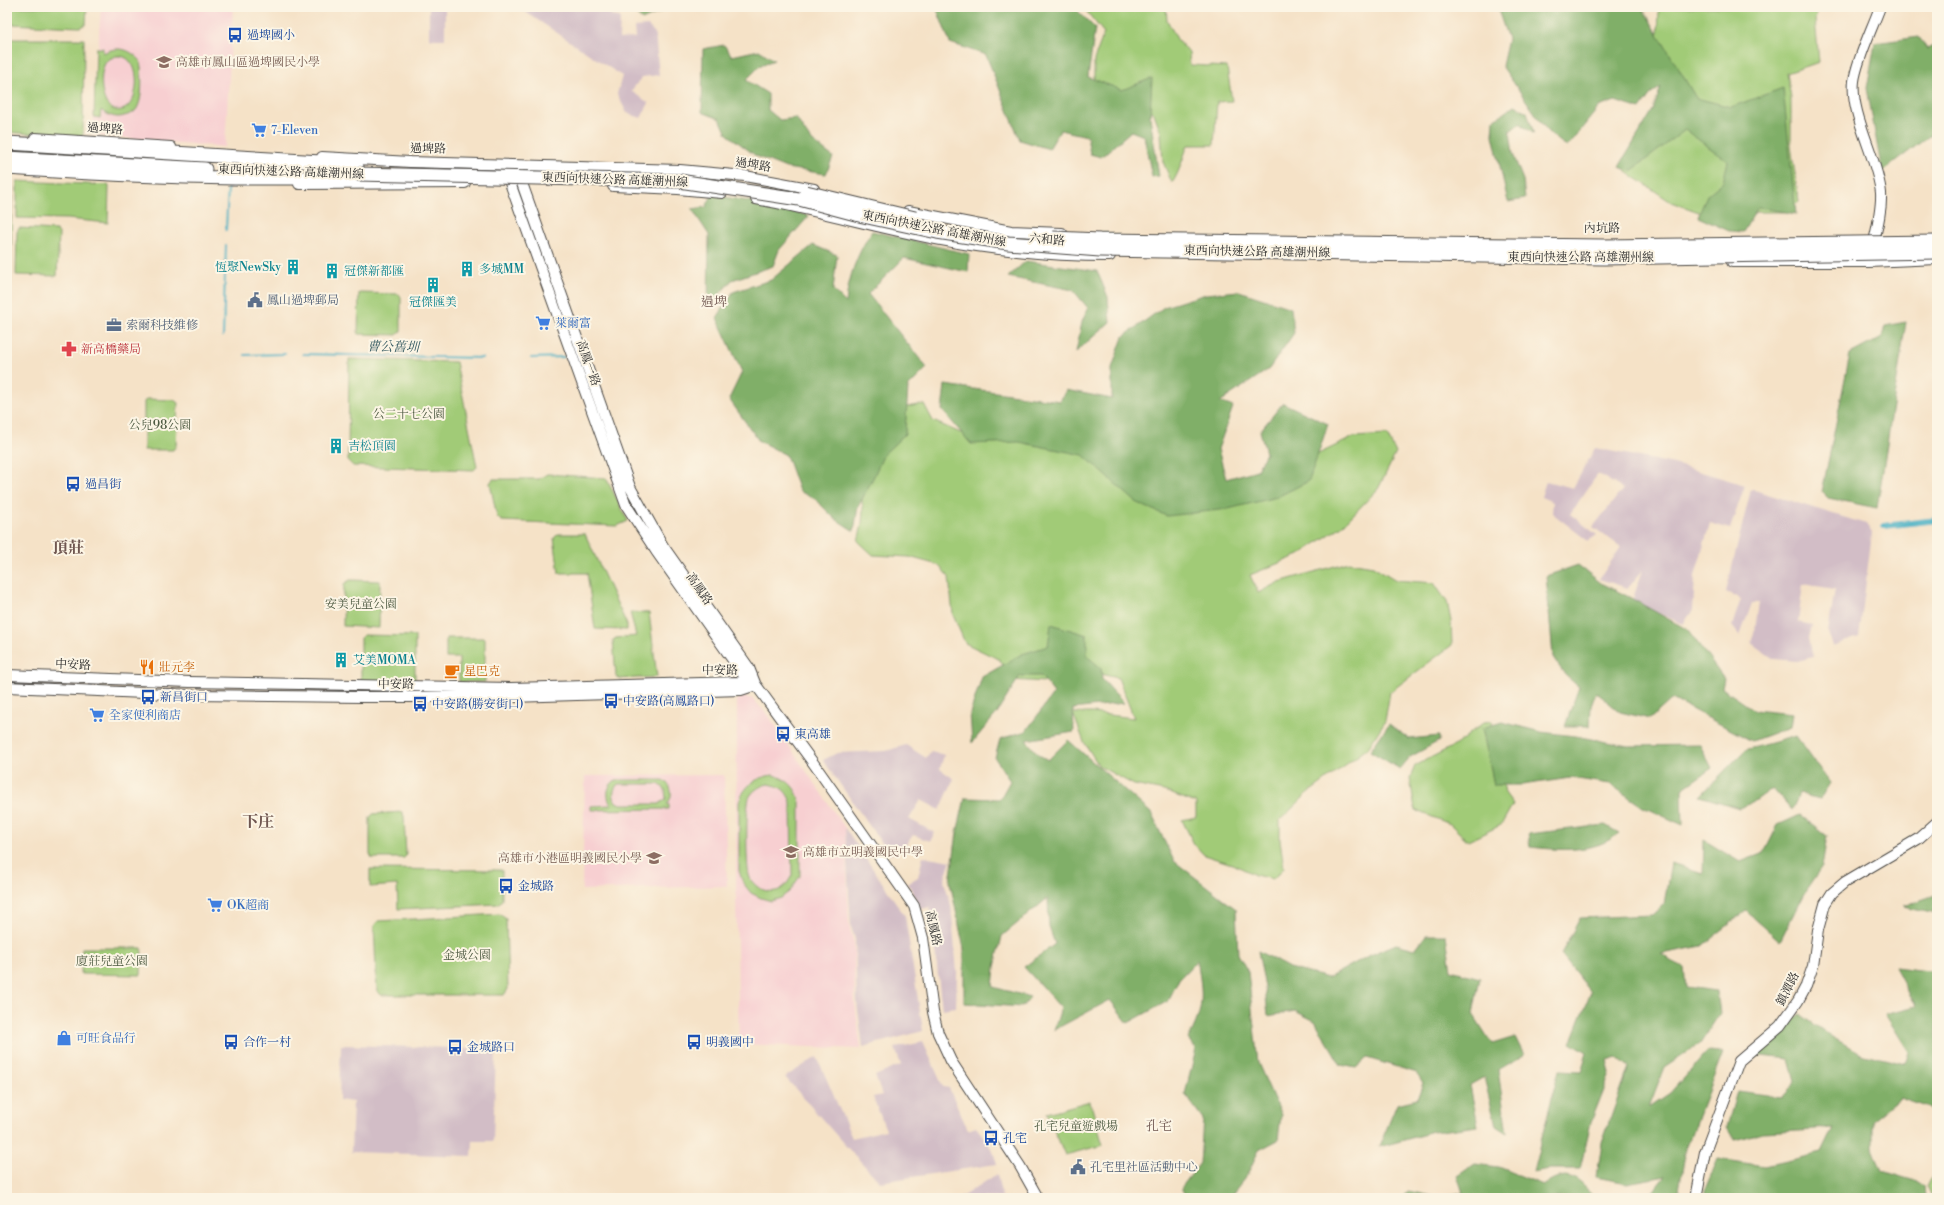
<svg xmlns="http://www.w3.org/2000/svg" width="1944" height="1205" font-family="'Libre Bodoni','Noto Serif TC',serif">
<style>
.built{fill:#f7cfd1}
.industrial{fill:#d2bdc6}
.green{fill:#a1cb77;stroke:#667b51;fill-rule:evenodd}
.forest{fill:#80af68;stroke:#566d4a}
.lines{fill:none;stroke-linecap:round;stroke-linejoin:round}
.stream{stroke:#44aec3;stroke-width:2}
.canal{stroke:#44aec3;stroke-width:6}
.secondary-casing{stroke:#494642;stroke-width:12}
.highway-casing{stroke:#494642;stroke-width:15}
.secondary{stroke:#fff;stroke-width:10}
.highway{stroke:#fff;stroke-width:13}
.highway-bridge-casing{stroke:#494642;stroke-width:15;stroke-linecap:butt}
.highway-bridge{stroke:#fff;stroke-width:13}
.labels{text-anchor:middle;dominant-baseline:central;stroke-width:4;stroke-linejoin:round;paint-order:stroke}
.transit-label{font-size:12px;fill:#164399;stroke:#fcf5e5;text-anchor:start}
.education-label{font-size:12px;fill:#785e54;stroke:#fcf5e5;text-anchor:start}
.street-label{font-size:12px;fill:#2b2b2b;stroke:#fcf5e5}
.shop-label{font-size:12px;fill:#366cbe;stroke:#fcf5e5;text-anchor:start}
.culture-label{font-size:12px;fill:#0d838f;stroke:#fcf5e5;text-anchor:start}
.service-label{font-size:12px;fill:#4e5e75;stroke:#fcf5e5;text-anchor:start}
.health-label{font-size:12px;fill:#be3a42;stroke:#fcf5e5;text-anchor:start}
.park-label{font-size:12px;fill:#4e5b42;stroke:#fcf5e5}
.food-label{font-size:12px;fill:#c56008;stroke:#fcf5e5;text-anchor:start}
.neighbourhood-label{font-size:13px;fill:#705751;stroke:#fcf5e5}
.water-label{font-size:13px;font-style:italic;fill:#345960;stroke:#fcf5e5}
.district-label{font-size:16px;font-weight:bold;fill:#705751;stroke:#fcf5e5}
</style>
<rect width="100%" height="100%" fill="#fcf5e5"/>
<filter id="ink" filterUnits="userSpaceOnUse"><feTurbulence type="fractalNoise" baseFrequency=".025" numOctaves="2"/><feDisplacementMap in="SourceGraphic" scale="8" xChannelSelector="R" yChannelSelector="G"/><feConvolveMatrix kernelMatrix="1 2 1 2 8 2 1 2 1" color-interpolation-filters="sRGB"/></filter>
<filter id="wash" filterUnits="userSpaceOnUse"><feTurbulence type="fractalNoise" baseFrequency=".012" numOctaves="4" result="noise"/><feDisplacementMap in="SourceGraphic" scale="16" xChannelSelector="R" yChannelSelector="G"/><feGaussianBlur stdDeviation="0.9" result="paint"/><feColorMatrix in="noise" values="0 0 0 0 0 0 0 0 0 0 0 0 0 0 0 0 0 1.4 0 .05"/><feComposite in="paint" operator="in"/></filter>
<g filter="url(#wash)">
<rect width="100%" height="100%" fill="#f5e2c7"/>
<path class="built" d="M101 7H233L225 147 92 135Z
M744 697 753 699 770 718 845 828 849 926 854 943 855 1004 861 1049 739 1044 736 894 737 700Z
M724 775 727 886 582 890 585 776Z"/>
<path class="industrial" d="M429 7H445V39H429Z
M518 7H611V16L620 17 619 39 635 38 634 27 648 26 655 33 659 75 642 77 631 91 649 103 641 118 627 113 617 94 622 76Z
M1595 448 1674 464 1745 485 1730 529 1710 523 1695 576 1693 610 1683 624 1632 601 1643 570 1628 588 1599 579 1621 547 1593 527 1623 489 1598 474 1570 514 1597 535 1588 541 1552 513 1553 502 1541 497 1546 481 1573 488Z
M1751 489 1866 524 1872 533 1859 637 1832 646 1828 632 1835 589 1803 584 1798 622 1812 625 1809 638 1813 657 1797 661 1774 659 1751 643 1755 629 1759 603H1752L1740 636 1732 626 1741 599 1726 592Z
M906 745 926 758 931 751 944 755 940 769 954 779 940 810 921 800 909 819 935 833 930 841 913 835 906 845 890 855 823 760 837 753 886 751Z
M845 828 905 916 923 1031 863 1047 857 1003 855 939 851 927Z
M923 856 951 861 944 881 951 905 957 973 956 1007 942 1009 930 907 921 909 908 883 918 877Z
M923 1042 943 1087 949 1088 968 1130 976 1127 986 1140 996 1157V1164L880 1182 844 1144 785 1077 817 1057 852 1138 886 1130 873 1097 882 1095 875 1076 901 1065 895 1048Z
M341 1045 496 1049 493 1141H473L472 1156 351 1152 353 1102 339 1100Z
M997 1174 1002 1198H960Z"/>
<path class="green" d="M7 7H87L86 24 80 27 8 24Z
M1083 7H1166L1167 20 1177 39 1189 53 1190 65 1227 67 1232 101 1217 102 1214 145H1188C1183 157 1179 174 1172 183L1163 162 1161 133 1154 113 1143 106 1094 84V60L1104 33Z
M1659 7H1820L1815 19 1819 62 1787 73 1791 98V146L1799 202 1784 212H1755L1729 223 1671 202 1624 170 1660 132 1681 105 1658 41Z
M7 39H84L83 135 78 138 7 132Z
M96 48H103V53C118 46 128 48 140 60 142 71 144 102 135 111 132 114 128 115 124 116 116 119 107 115 101 110L100 118 94 117ZM116 56C148 53 139 124 111 108 100 102 99 71 106 62 108 59 112 58 116 56Z
M17 181 109 185 108 223 67 219 17 218Z
M7 183H12L10 325 7 329Z
M19 228 56 230 59 233 57 276 16 275 17 232Z
M359 293 399 294 401 297V331L397 335 358 334Z
M349 359 456 362 477 467 474 470 353 466 348 461Z
M146 399 174 400 178 403 176 446 173 450H144V402Z
M924 404 933 421 972 438 1046 430 1169 504 1314 456 1354 437 1387 435 1396 453 1378 489 1342 526 1299 555 1250 575 1258 593 1279 582 1349 562 1373 566 1396 580 1434 583 1447 602 1451 621 1452 645 1390 692 1385 721 1368 748 1307 794 1280 820V840L1284 868 1273 879 1255 875 1235 865 1204 855 1194 844 1182 820 1196 817V803L1164 791 1134 785 1099 766 1084 742 1073 713H1092L1134 718 1118 678 1083 670 1046 682 1011 680 1000 660 965 643 953 615 949 577 938 565 909 557 873 555 858 541 862 525 863 510 860 480 907 407Z
M547 474 606 478 628 521 617 526 502 521 497 517 490 483 493 479H539Z
M558 534H585L627 625V630L595 629 587 573H559L554 538Z
M350 580 380 581 379 628 343 626 344 584Z
M630 612 649 613 657 677 618 679 616 676 613 640 616 638 636 636Z
M363 635 415 636V682H364L361 679V638Z
M446 638H485V682H459V658H446Z
M1492 721 1505 793 1513 804 1501 825 1468 841 1450 824 1415 810 1410 778 1415 766 1457 744 1484 722Z
M773 775C788 779 796 787 800 802V876L790 891 781 898 771 901 761 898 751 893 743 883 739 871V802C744 786 756 777 773 775ZM768 784C781 786 786 790 791 802L792 875C789 881 786 886 781 889 769 896 752 887 749 875 746 866 746 806 749 798 753 790 760 786 768 784Z
M616 780H663C672 785 674 796 667 804L669 805V809L591 810V806L611 805C606 796 606 786 616 780ZM618 784H659L665 789 666 799 659 804H621L616 802C612 795 613 790 618 784Z
M402 812 404 816 406 856 404 858H372L370 854V817L373 814Z
M370 869 502 870V900L498 904 398 909 397 885 370 887Z
M500 914 506 919 508 989 504 995H381L377 990 374 926 378 921Z
M82 948H142L141 975 81 974Z
M1090 1101 1103 1145 1065 1155 1047 1113Z
M1937 1173V1198H1932L1927 1187 1933 1175Z"/>
<path class="forest" d="M628 7H700L701 9H667L642 20Z
M936 7H1074L1095 28 1088 77 1122 90 1152 78 1150 117 1159 176 1152 177 1144 136 1131 131 1101 157 1090 154 1087 136 1060 130 1049 149 1020 140 986 55 950 43Z
M1497 7H1642L1696 98 1731 107 1783 88 1796 214 1758 207 1743 232 1729 231 1698 217 1707 195 1723 182 1728 161 1685 130 1631 171 1619 167 1653 110 1661 87 1650 95 1640 109 1615 101 1599 107 1567 147 1548 132 1502 66 1508 39Z
M1919 37 1927 49 1937 44V130L1882 172 1867 88 1875 43Z
M724 45 732 56 759 50 774 60 761 65 746 80 768 94V110L780 120 796 118 810 139 833 157 826 174 786 168 756 156 727 134 720 119 702 112 703 49Z
M1515 105 1527 112 1534 134 1520 123 1510 131 1513 154 1523 180 1525 199 1508 202 1493 135 1494 120Z
M712 195 772 205 809 216 779 250 773 266 732 280 708 307 709 235 692 209 706 207Z
M872 231 969 254 968 272 904 258 868 294 927 368 908 387 905 434 884 454 873 478 858 507 854 531 834 518 815 499 799 491 786 455 759 441 729 399 742 372 717 318 733 292 771 280 813 245 837 255 833 290 846 303C848 277 858 252 872 231Z
M1026 261 1097 271 1108 297 1110 322 1076 352 1082 322 1088 308 1073 290 1008 277Z
M1239 291 1291 308 1294 333 1269 369 1220 402 1233 407 1218 449 1226 479 1257 470 1266 453 1260 431 1283 403 1328 424 1309 481 1277 497 1228 509 1167 516 1137 503 1083 455 1019 442 971 444 942 410 945 385 1060 401 1066 390 1112 399V368L1123 337 1164 307 1206 294Z
M1906 322 1877 508 1828 498 1822 492 1850 354 1882 337 1885 326Z
M1578 565 1601 583 1629 597 1688 630 1724 679 1722 688 1754 710 1792 714 1790 727 1752 741 1672 699 1650 719 1620 712 1596 692 1591 706 1590 726H1565L1579 687 1565 675 1553 657 1546 576Z
M1051 624 1087 635V656L1101 668 1102 679 1124 703 1073 709 1074 732 1026 740 1039 755 1048 760 1068 740 1151 813 1174 861 1236 909 1238 954 1248 972 1258 1063 1281 1115 1278 1140 1259 1150 1245 1179 1230 1198H1187L1181 1188 1200 1163 1203 1119 1185 1094 1196 1049 1188 1039C1205 1008 1203 994 1197 960L1179 979 1168 1001 1128 1023 1110 1000 1054 1030 1061 1008 1024 967 1055 944 1049 927 1048 898 1002 936 995 967 993 987 1030 997 1022 1007 964 1003V949L950 882 957 833 965 798 1000 799 1010 781 995 758 1000 739 1026 731 1054 693 1041 676H1020L997 713 972 743 970 713 982 677 1022 654 1048 646Z
M1502 722 1541 732 1575 736 1628 746 1700 745 1712 768 1682 789 1683 825 1643 807 1610 784 1571 778 1522 785H1494L1482 728Z
M1389 724 1409 739 1439 736V741L1410 757 1400 769 1370 751Z
M1796 736 1830 783 1820 799 1799 794 1792 810 1773 788 1752 803 1739 808 1700 796 1745 750Z
M1800 815 1827 836 1822 867 1803 895 1780 941 1746 911 1702 946 1661 954 1684 968 1686 987 1717 991 1720 1013 1700 1044 1664 1068 1649 1107 1670 1093 1706 1052 1723 1053 1686 1148 1678 1196 1651 1194 1665 1176 1627 1183 1597 1177 1602 1142 1629 1067 1617 1057 1607 1060 1610 1074 1591 1122 1580 1169H1550L1533 1172 1559 1070 1581 1071 1587 1053 1571 1043 1591 992 1561 954 1580 918 1652 915 1664 904 1671 863 1703 873 1704 840 1740 862 1764 853 1778 825Z
M1605 825 1619 833C1595 854 1559 850 1530 847L1528 834Z
M1937 893V913L1904 906 1935 895Z
M1426 935H1446L1451 970 1480 978 1473 1014 1492 1044 1515 1037 1524 1055 1498 1070 1507 1133 1496 1126 1484 1077 1470 1085 1478 1126 1433 1132 1379 1147 1397 1104 1417 1099 1423 1083 1417 1073 1367 1058 1356 1068 1341 1065 1315 1021 1295 1011 1268 1016 1265 988 1258 951 1289 968 1328 978 1368 956 1396 944 1415 949Z
M1895 967 1937 972V1115L1928 1108 1900 1098 1873 1120V1147L1882 1171 1915 1181 1924 1187 1925 1198H1705V1189L1718 1159 1764 1166 1821 1153 1833 1128 1763 1132 1735 1140 1727 1127 1737 1091 1782 1097 1795 1082 1789 1059 1751 1055 1800 1014 1832 1037 1860 1053 1905 1064 1909 1052 1885 1014 1916 1006Z
M1475 1164 1499 1167 1543 1185C1569 1167 1577 1179 1596 1198H1448L1450 1195 1463 1192 1457 1176Z
M1408 1191 1440 1198H1402Z"/>
<g class="lines">
<path class="stream" d="M226 230 228 187
M223 336 226 245
M303 354 482 358
M245 355 285 354
M531 358 564 357"/>
<path class="canal" d="M1884 526 1937 520"/>
</g>
</g>
<g filter="url(#ink)">
<g class="lines">
<g class="secondary-casing">
<path id="secondary" d="M35 138 171 147
M322 157 410 162 680 170 745 176 814 189
M504 172 510 183 626 505 656 551 742 673 756 685 814 764 914 906 923 938 933 1012 938 1033 951 1061 1020 1166 1038 1198
M518 172 630 487 663 546 749 668 755 683
M299 184 465 183
M613 186 678 189 722 193
M756 199C817 210 875 227 936 239 993 250 1052 256 1110 256
M908 211 1011 231 1062 233
M1872 250C1876 232 1882 211 1881 193 1878 159 1850 115 1854 81 1857 59 1872 29 1880 7
M1732 262H1869L1937 259
M7 675 190 682 511 688 740 682 754 685
M7 687 190 695 362 697H511L741 690 756 685
M1696 1198 1705 1152 1739 1061 1780 1026 1798 1001 1806 986 1813 966 1818 930 1825 904 1832 893 1845 882 1918 839 1937 822"/>
</g>
<g class="highway-casing">
<path id="highway" d="M7 143 321 162 357 167
M7 158 205 169
M7 168C83 173 159 177 235 178 276 178 316 179 357 174"/>
</g>
<use href="#secondary" class="secondary"/>
<use href="#highway" class="highway"/>
<g class="highway-bridge-casing">
<path id="highway-bridge" d="M357 174 679 181 799 199 863 216 937 232 1008 243 1100 250 1604 258 1937 252
M806 192 915 218
M1053 238 1100 240 1603 246 1937 242"/>
</g>
<use href="#highway-bridge" class="highway-bridge"/>
</g>
</g>
<defs>
<g id="bus-bare" transform="scale(1.2)"><path d="M-5-6H5V4H4V6H2V4H-2V6H-4V4H-5ZM-3.5-4V0h7V-4ZM-3.5 1.2v1.5H-2V1.2ZM2 1.2v1.5H3.5V1.2Z" fill="#1a4fb4" stroke="#fcf5e5" stroke-width="2.5" paint-order="stroke"/></g>
<g id="school-bare" transform="scale(1.2)"><path d="M0-5L7-2L0 1L-7-2ZM-4 1L0 2.5L4 1V4Q0 6-4 4Z" fill="#8d6e63" stroke="#fcf5e5" stroke-width="2.5" paint-order="stroke"/></g>
<g id="supermarket-bare" transform="scale(1.2)"><path d="M-6-5.5h2.5l.6 2H6L4.5 2H-2.5L-4.4-4H-6ZM-1.5 3.2a1.3 1.3 0 1 0 .1 0ZM3 3.2a1.3 1.3 0 1 0 .1 0Z" fill="#3f7fe0" stroke="#fcf5e5" stroke-width="2.5" paint-order="stroke"/></g>
<g id="building-bare" transform="scale(1.2)"><path d="M-4-6H4V6H1V3H-1V6H-4ZM-2.5-4.3h1.7v1.8h-1.7ZM.8-4.3h1.7v1.8H.8ZM-2.5-1h1.7V.8h-1.7ZM.8-1h1.7V.8H.8Z" fill="#0f9aa8" stroke="#fcf5e5" stroke-width="2.5" paint-order="stroke"/></g>
<g id="civic-bare" transform="scale(1.2)"><path d="M-.6-6.5H3V-4.5H.6V-3L4-1V1h2V6H-6V1h2V-1L-.6-3ZM-1.2 2.5V6h2.4V2.5Z" fill="#5c6f8a" stroke="#fcf5e5" stroke-width="2.5" paint-order="stroke"/></g>
<g id="office-bare" transform="scale(1.2)"><path d="M-6-3h4V-5.5h4V-3h4V5H-6ZM-1-4.5V-3h2v-1.5ZM-6 0V1H6V0Z" fill="#5c6f8a" stroke="#fcf5e5" stroke-width="2.5" paint-order="stroke"/></g>
<g id="pharmacy-bare" transform="scale(1.2)"><path d="M-2-6h4v4h4v4h-4v4h-4v-4h-4v-4h4Z" fill="#e0444e" stroke="#fcf5e5" stroke-width="2.5" paint-order="stroke"/></g>
<g id="restaurant-bare" transform="scale(1.2)"><path d="M-5-6h1v4h1v-4h1v4h1v-4h1v5L-1.5 .5V6h-2V.5L-5-1ZM5-6V6H3V1.5H1.5Q1.5-4 5-6Z" fill="#e8710a" stroke="#fcf5e5" stroke-width="2.5" paint-order="stroke"/></g>
<g id="cafe-bare" transform="scale(1.2)"><path d="M-5.5-4.5H6V0H3Q3 3.5 0 3.5H-2.5Q-5.5 3.5-5.5 0ZM3-3.2v2h1.7v-2ZM-6 4.5H4V6H-6Z" fill="#e8710a" stroke="#fcf5e5" stroke-width="2.5" paint-order="stroke"/></g>
<g id="shop-bare" transform="scale(1.2)"><path d="M-5-2.5h2.3a2.7 3.5 0 0 1 5.4 0H5L5.5 6h-11ZM-1.5-2.5h3a1.5 2.3 0 0 0-3 0Z" fill="#3f7fe0" stroke="#fcf5e5" stroke-width="2.5" paint-order="stroke"/></g>
</defs>
<g fill-rule="evenodd">
<use href="#bus-bare" x="235" y="35"/>
<use href="#school-bare" x="164" y="62"/>
<use href="#supermarket-bare" x="259" y="130"/>
<use href="#building-bare" x="293" y="267"/>
<use href="#building-bare" x="467" y="269"/>
<use href="#building-bare" x="332" y="271"/>
<use href="#building-bare" x="433" y="285"/>
<use href="#civic-bare" x="255" y="300"/>
<use href="#supermarket-bare" x="543" y="323"/>
<use href="#office-bare" x="114" y="325"/>
<use href="#pharmacy-bare" x="69" y="349"/>
<use href="#building-bare" x="336" y="446"/>
<use href="#bus-bare" x="73" y="484"/>
<use href="#building-bare" x="341" y="660"/>
<use href="#restaurant-bare" x="147" y="667"/>
<use href="#cafe-bare" x="452" y="671"/>
<use href="#bus-bare" x="148" y="697"/>
<use href="#bus-bare" x="611" y="701"/>
<use href="#bus-bare" x="420" y="704"/>
<use href="#supermarket-bare" x="97" y="715"/>
<use href="#bus-bare" x="783" y="734"/>
<use href="#school-bare" x="791" y="852"/>
<use href="#school-bare" x="654" y="858"/>
<use href="#bus-bare" x="506" y="886"/>
<use href="#supermarket-bare" x="215" y="905"/>
<use href="#shop-bare" x="64" y="1038"/>
<use href="#bus-bare" x="231" y="1042"/>
<use href="#bus-bare" x="694" y="1042"/>
<use href="#bus-bare" x="455" y="1047"/>
<use href="#bus-bare" x="991" y="1138"/>
<use href="#civic-bare" x="1078" y="1167"/>
</g>
<g class="labels">
<g class="transit-label">
<text x="247" y="35">過埤國小</text>
<text x="85" y="484">過昌街</text>
<text x="160" y="697">新昌街口</text>
<text x="623" y="701">中安路(高鳳路口)</text>
<text x="432" y="704">中安路(勝安街口)</text>
<text x="795" y="734">東高雄</text>
<text x="518" y="886">金城路</text>
<text x="243" y="1042">合作一村</text>
<text x="706" y="1042">明義國中</text>
<text x="467" y="1047">金城路口</text>
<text x="1003" y="1138">孔宅</text>
</g>
<g class="education-label">
<text x="176" y="62">高雄市鳳山區過埤國民小學</text>
<text x="803" y="852">高雄市立明義國民中學</text>
<text x="642" y="858" text-anchor="end">高雄市小港區明義國民小學</text>
</g>
<g class="street-label">
<text transform="translate(105 129) rotate(4)">過埤路</text>
<text transform="translate(428 149) rotate(1)">過埤路</text>
<text transform="translate(753 165) rotate(9)">過埤路</text>
<text transform="translate(291 172) rotate(2)">東西向快速公路 高雄潮州線</text>
<text transform="translate(615 180) rotate(2)">東西向快速公路 高雄潮州線</text>
<text x="1602" y="228">內坑路</text>
<text transform="translate(934 229) rotate(11)">東西向快速公路 高雄潮州線</text>
<text transform="translate(1047 240) rotate(4)">六和路</text>
<text transform="translate(1257 252) rotate(1)">東西向快速公路 高雄潮州線</text>
<text x="1581" y="257">東西向快速公路 高雄潮州線</text>
<text transform="translate(588 363) rotate(70)">高鳳一路</text>
<text transform="translate(699 589) rotate(55)">高鳳路</text>
<text transform="translate(73 665) rotate(2)">中安路</text>
<text x="720" y="670">中安路</text>
<text x="396" y="684">中安路</text>
<text transform="translate(933 928) rotate(77)">高鳳路</text>
<text transform="translate(1788 989) rotate(-63)">鎮潭路</text>
</g>
<g class="shop-label">
<text x="271" y="130">7-Eleven</text>
<text x="555" y="323">萊爾富</text>
<text x="109" y="715">全家便利商店</text>
<text x="227" y="905">OK超商</text>
<text x="76" y="1038">可旺食品行</text>
</g>
<g class="culture-label">
<text x="281" y="267" text-anchor="end">恆聚NewSky</text>
<text x="479" y="269">多城MM</text>
<text x="344" y="271">冠傑新都匯</text>
<text x="433" y="302" text-anchor="middle">冠傑匯美</text>
<text x="348" y="446">吉松頂園</text>
<text x="353" y="660">艾美MOMA</text>
</g>
<g class="service-label">
<text x="267" y="300">鳳山過埤郵局</text>
<text x="126" y="325">索爾科技維修</text>
<text x="1090" y="1167">孔宅里社區活動中心</text>
</g>
<g class="health-label">
<text x="81" y="349">新高橋藥局</text>
</g>
<g class="park-label">
<text x="409" y="414">公二十七公園</text>
<text x="160" y="425">公兒98公園</text>
<text x="361" y="604">安美兒童公園</text>
<text x="467" y="955">金城公園</text>
<text x="112" y="961">廈莊兒童公園</text>
<text x="1076" y="1126">孔宅兒童遊戲場</text>
</g>
<g class="food-label">
<text x="159" y="667">壯元李</text>
<text x="464" y="671">星巴克</text>
</g>
<g class="neighbourhood-label">
<text x="714" y="302">過埤</text>
<text x="1159" y="1126">孔宅</text>
</g>
<g class="water-label">
<text transform="translate(393 347) rotate(1)">曹公舊圳</text>
</g>
<g class="district-label">
<text x="68" y="548">頂莊</text>
<text x="258" y="822">下庄</text>
</g>
</g>
<rect width="1944" height="1205" fill="none" stroke="#fcf5e5" stroke-width="24"/>
</svg>
